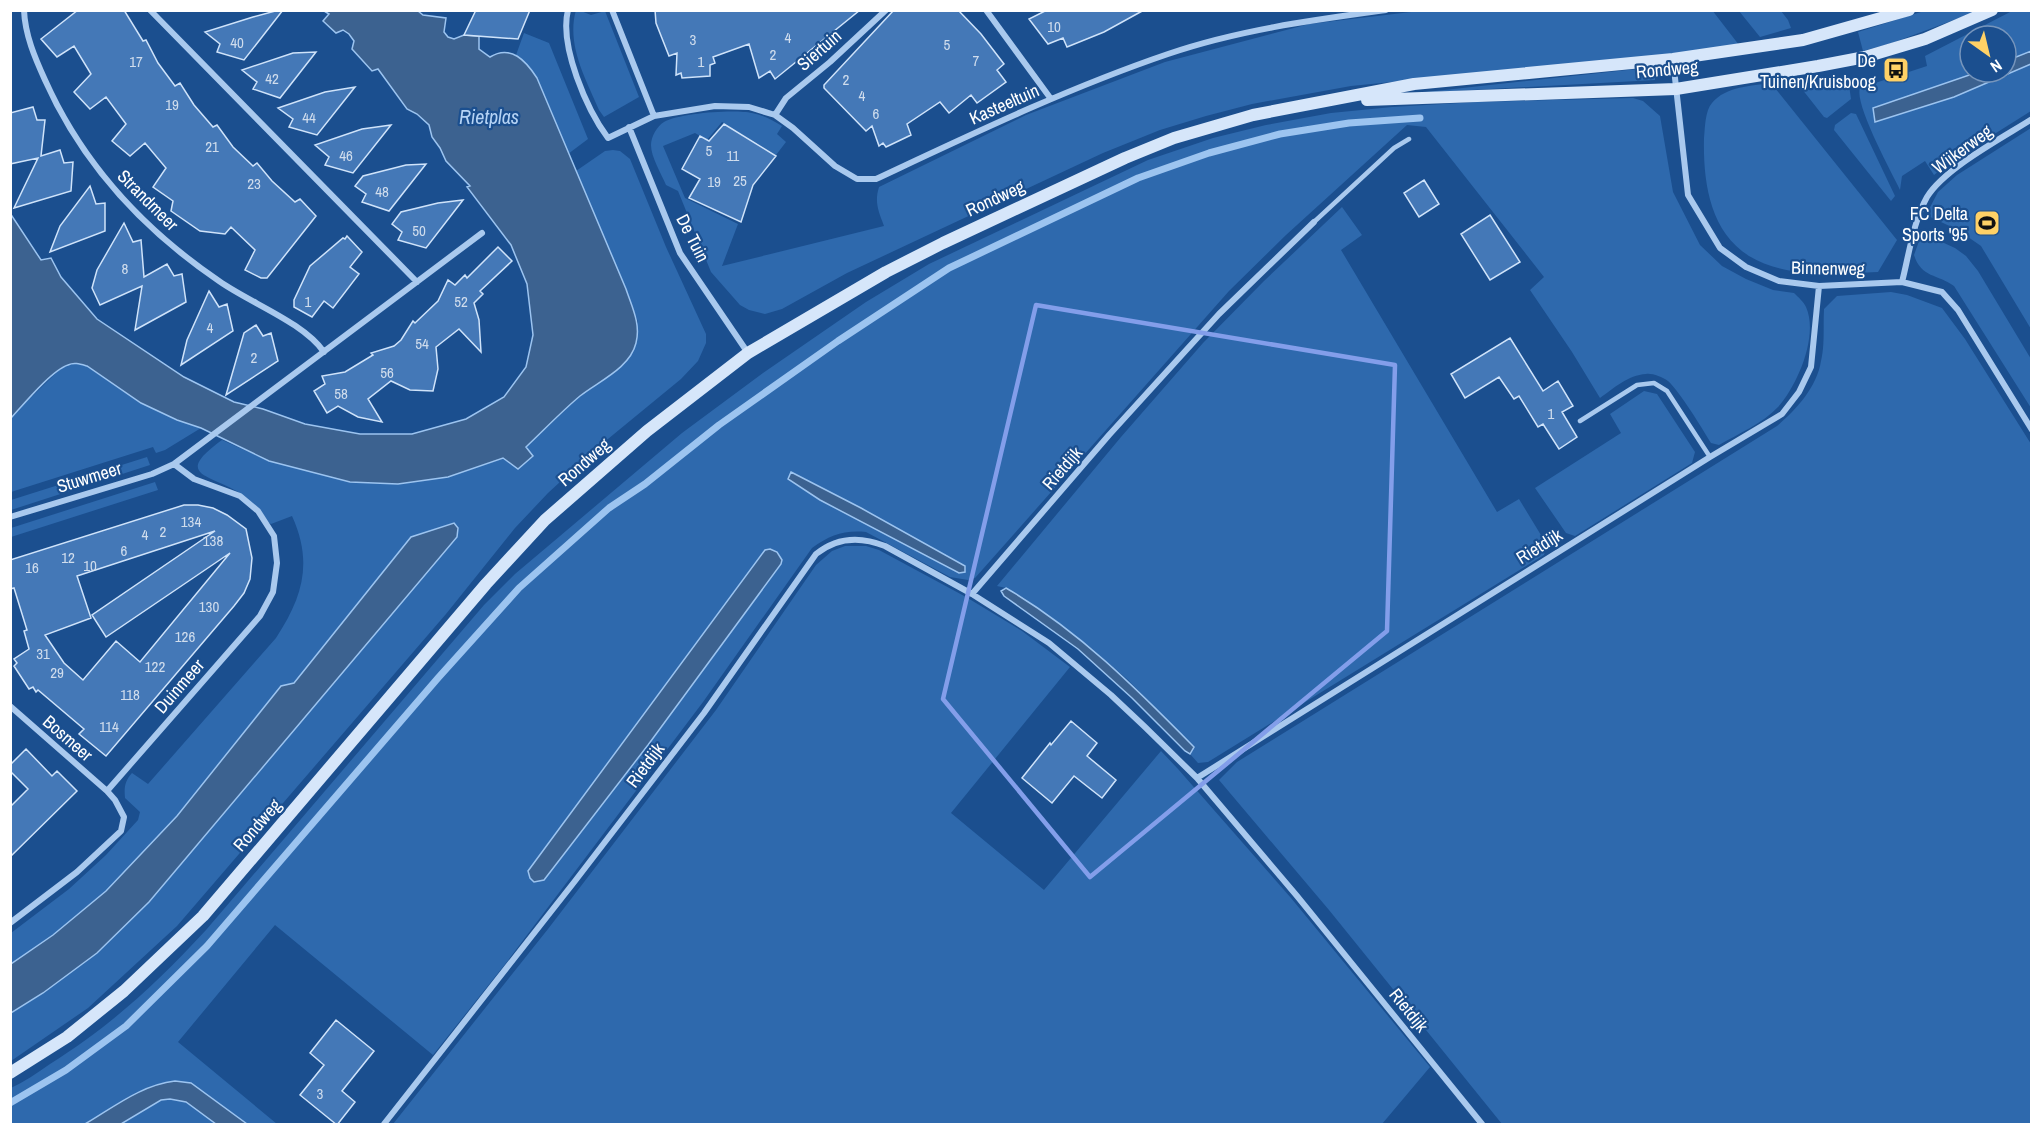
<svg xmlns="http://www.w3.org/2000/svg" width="2042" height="1135" font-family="'Archivo Narrow',sans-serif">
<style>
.green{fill:#2e69ad;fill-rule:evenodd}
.water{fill:#3c6290;stroke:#9cc4f0;stroke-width:1.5}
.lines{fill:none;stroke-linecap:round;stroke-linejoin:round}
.stream{stroke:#9cc4f0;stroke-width:7}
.building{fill:#4478b7;stroke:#cfe3fa;stroke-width:1.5;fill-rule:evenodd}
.lane{stroke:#a9c9ee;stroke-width:4.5}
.street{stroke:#a9c9ee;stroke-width:6}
.secondary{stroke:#d6e6fa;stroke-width:12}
.marked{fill:none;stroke:#839eea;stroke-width:4.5;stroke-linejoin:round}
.labels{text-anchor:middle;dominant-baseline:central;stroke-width:4.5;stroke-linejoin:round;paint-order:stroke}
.number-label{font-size:15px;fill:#d0dded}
.street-label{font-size:18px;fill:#fff;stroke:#1b4f8f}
.poi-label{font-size:18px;fill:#fff;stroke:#1b4f8f;text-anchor:end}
.water-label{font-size:20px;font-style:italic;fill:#b5d3f5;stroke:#1b4f8f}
</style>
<rect width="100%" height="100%" fill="#1b4f8f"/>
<path class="green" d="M576 10 581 11 591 15 605 11 639 97 604 117 599 110C586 79 566 45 576 10Z
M1428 10H1712L1739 45 1687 53 1351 86 1252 104 1206 116 1160 130 1103 153 847 273 782 309 765 314 749 310 740 305 711 272 678 191 666 185C661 173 651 157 651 145 651 137 657 126 664 122 679 113 735 109 752 113 763 115 772 120 782 126L777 134 786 142 776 155 722 122 707 140 695 133 663 146 685 198 738 224 722 266 884 226C879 212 874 203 879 187L1026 115 1165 62 1309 24Z
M1739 11H1781L1788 20 1791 28 1760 37Z
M1924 11H1978L1892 43 1863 51 1858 32Z
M2012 11H2031V51L2006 61V36H1970V72H1978L1873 108 1902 114 1954 97 2031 64V111L1953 160 1934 175 1925 161 1902 176 1900 190C1891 171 1854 104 1860 88L1927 66 1925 56Z
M524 33 549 43 588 139 568 154C554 120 544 80 516 55Z
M1655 67V80L1417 93Z
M1848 78 1851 99 1827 118 1824 117 1798 84Z
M1771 83 1897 240 1878 272C1836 273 1787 279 1749 256 1709 231 1703 180 1704 138 1705 127 1705 111 1712 103 1726 86 1752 86 1771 83Z
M1633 98 1643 101 1660 116 1673 192 1700 245 1722 266 1746 279 1773 290 1794 293C1798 297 1804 302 1806 307 1819 336 1797 386 1778 407 1763 423 1738 434 1719 445L1711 443C1702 428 1680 392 1668 381 1662 377 1652 373 1646 374 1628 375 1614 388 1600 398L1572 352 1530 290 1544 277 1426 127 1407 125 1286 235 1229 291 975 578 968 580 950 577 866 532C844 530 830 535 812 548L703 702 506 963 433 1055 275 925 178 1042 277 1124H247L191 1083 137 1092 85 1124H11V1088C24 1082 37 1073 50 1064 112 1025 156 984 206 930L484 605 515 574 682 433 763 373 866 302 929 264 1148 160 1213 138 1266 125 1331 113 1392 107 1477 102ZM791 473 861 508 965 566V569L820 500 788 479ZM765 550 782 560 781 564 648 745 544 880 534 882 530 878 528 871Z
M1851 113 1856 114 1895 196 1891 201 1834 130 1835 125Z
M2031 128V329L1981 246 1958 230 1926 215 1938 192 1957 175Z
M613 150 620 151 630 159 666 247 706 334V343L698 361 681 379 597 448 548 493 515 528 446 614 177 926 88 1008 11 1061V1013L43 993 97 953 149 902 457 537 454 523 411 537 294 683 281 686 177 816 106 891 53 935 11 964V933L69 889 106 855 138 820 140 812 125 798C124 787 125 781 132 773L148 784 276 638C303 597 313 562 292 516L271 524C258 517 252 502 241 494 212 474 171 477 222 440L269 461 350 482 448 477 504 458 518 469 526 447 579 397 618 368 638 322 626 289 576 171 605 151Z
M1342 207 1362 235 1341 250 1497 512 1519 499 1547 545 1544 555 1208 762 1198 763 1190 754 1194 747 1127 679 1090 647 1024 598 1006 588 997 586 1121 437 1203 343 1264 281Z
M1922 233 1955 248 1966 256 1978 271 2031 359V408L1954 286C1938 274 1921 278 1914 255Z
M1891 292 1907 295 1942 308 1965 339 2031 444V1124H1502L1329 910 1219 780 1237 762 1777 426C1796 410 1817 387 1821 361 1825 345 1823 326 1824 309L1837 296Z
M77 363 87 366C123 393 158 414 201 428L165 450 156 453 153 447 11 492 10 418 58 371 67 365Z
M1644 391 1657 394 1695 452 1692 463 1575 536 1566 533 1535 488 1621 433 1610 414Z
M147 457 150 465 11 510V500Z
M155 482 158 490 11 537V528Z
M845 546H866L879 550 966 597 1022 631 1070 667 951 813 1044 890 1161 751 1178 769 1291 898 1430 1067 1382 1124H393L548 929 716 710 816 565 832 551Z
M170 1099 186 1102 216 1124H121L161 1100Z"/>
<path class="water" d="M324 11H418L423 15 446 18 444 32 448 37 454 39 464 35 479 36V49L490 57C511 44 526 61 537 78L626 289C632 307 641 324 636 343 630 368 599 381 580 396 561 412 544 430 526 447L533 456 518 469 503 458 448 477 398 484 350 482 269 461 201 428 177 420 141 403 87 366C80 364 74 362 68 365 52 370 23 405 11 418L10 213 41 260 51 258 61 277 97 319 184 377 234 402 263 409 305 424 360 434H412L466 419 504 397 526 367 533 335 527 284 511 245 467 187 470 186 446 161 440 148 432 137 429 125 417 114 407 109 378 69 372 71 352 49 354 41 349 34 343 30 336 33 323 21 329 14Z
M2031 51V64L1954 97 1875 122 1873 108 1978 72H2006V61Z
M791 472 861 508 965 566V572L959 573 820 500 788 479Z
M454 523 458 528 457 537 149 902 97 953 43 993 11 1013V964L53 935 106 891 177 816 281 686 294 683 411 537Z
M770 549 777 552 782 560 781 564 648 745 544 880 534 882 530 878 528 871 765 550Z
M1006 588C1078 630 1136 688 1194 747L1190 754 1185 751 1132 698 1078 649 1004 596 1001 591Z
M175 1081 191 1083 247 1124H216L186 1102 170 1099 161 1100 121 1124H85C114 1107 141 1085 175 1081Z"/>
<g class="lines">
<path class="stream" d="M10 1103 66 1070 126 1026 207 946 438 678 519 588 609 508 645 484 719 425 838 341 949 268 1138 178 1209 153 1280 134 1349 123 1420 118"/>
</g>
<path class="building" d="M78 10H124L143 41 146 40 158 63 175 86 180 83 194 105 213 127 217 125 233 147 253 166 257 163 272 181 295 202 300 199 316 216 267 278H261L245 270 255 250 231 227 225 234 200 231 171 211 173 201 153 187 166 168 145 143 130 156 112 141 126 124 106 97 90 109 74 92 91 74 74 46 57 57 41 39Z
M279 10H283L244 60 217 52 220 44 205 32 253 17Z
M476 10H530L518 39 464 35Z
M655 10H860L775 79 770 71 759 78 749 44 713 57 715 63 710 65V76L682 78 681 73 676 75 677 53 669 56 656 23Z
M894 10H958L981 34 1004 64 997 70 1006 82 977 103 971 95 949 113 940 102 907 124 911 135 886 147 883 143 879 146 872 126 866 131 824 88V85Z
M1047 10H1144L1104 32 1067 47 1063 38 1048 44 1029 19Z
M316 52 280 98 253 89 257 82 242 70 293 53Z
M355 87 317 135 289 127 293 119 278 108 325 92Z
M33 107 37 120H45L41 156 60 150 64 163 73 162 71 191 14 208 38 158 10 164V113Z
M724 124 776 156 753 185 741 222 689 198 700 179 682 169 700 136 709 141Z
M391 125 353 173 325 165 329 157 315 145 362 129Z
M426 164 389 211 362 202 366 194 355 186 363 176 406 165Z
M1424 180 1439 204 1419 217 1404 193Z
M90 186 96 204 105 203V231L50 252 60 226Z
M463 200 426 248 398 240 402 232 392 224 401 212 438 203Z
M1490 215 1520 262 1490 280 1461 234Z
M124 223 133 242 141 240 144 277 167 264 174 276 182 274 186 302 135 330 142 286 100 305 92 288 97 270Z
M347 236 362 252 350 267 359 274 333 308 324 301 312 317 294 307V300L310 266 343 238 345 239Z
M498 247 512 261 480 291 483 294 474 303 479 320 481 352 459 329 436 347 438 369 433 391 410 390 391 381 368 399 382 422 358 417 338 406 327 413 314 391 325 384 322 376 345 372 373 355 371 353 394 346 401 340 413 321 415 323 438 301 448 280 455 285 465 275 467 278Z
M209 291 219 307 227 304 233 331 181 365 187 340Z
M256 325 263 336 271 333 278 361 226 395 244 333Z
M1510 338 1543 391 1558 381 1573 406 1562 412 1577 437 1559 449 1543 424 1538 427 1519 396 1514 399 1499 377 1465 398 1451 374Z
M184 505H198L213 508 227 515 246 529 252 558 250 579 244 593 234 606 106 756 79 734 84 729 38 690 36 692 33 687 29 689 14 666 17 663 14 659 29 649 24 631 27 630 14 588 10 589V560ZM215 531 92 615 106 637 230 553 140 662 116 641 83 680 64 663 45 635 91 618 77 576Z
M1071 721 1097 743 1087 756 1116 780 1102 798 1074 776 1052 803 1022 778 1050 743 1051 745Z
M26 749 52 776 57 771 77 791 10 857V807L28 789 10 771V765Z
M336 1020 374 1051 342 1091 355 1102 337 1125 300 1095 324 1065 310 1053Z"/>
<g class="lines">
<path class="lane" d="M1314 222 1394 148 1409 139
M1580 421 1637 385 1654 383 1667 391 1710 457"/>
<path class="street" d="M24 10C25 35 35 58 45 80 82 163 144 230 219 281 250 303 303 322 324 352
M150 10 417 282
M568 10C559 46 587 110 608 138L654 116 715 106 749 107 775 115 793 128 835 166 857 179H876C972 134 1068 88 1168 54 1238 30 1313 20 1386 10
M612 10 654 116
M986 10 1051 99
M1673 60 1688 195 1720 248 1746 267 1779 281 1819 286 1902 282 1942 292 1958 310 2032 430
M775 115 786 98 830 62 886 10
M629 127 680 253 748 353
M1902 282C1909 255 1913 222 1927 197 1945 168 2002 138 2032 119
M10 517 152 474 174 464 482 233
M972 594 1109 435 1219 314 1314 222
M10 706 107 791 115 800 124 817 121 831 77 872 10 923
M1197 778 1710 457 1782 414 1799 392 1811 367 1819 286
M107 791 260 616 273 592 277 563 274 536 258 511 240 496 194 479 174 464
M384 1124 575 881 704 713 816 554C837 537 860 536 885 546L972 594 1049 643 1111 695 1145 727 1197 778 1297 896 1482 1124"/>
<path class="secondary" d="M1367 100 1676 89 1818 66 1865 57 1925 39 1992 10
M10 1073 67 1037 124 991 203 916 486 584 545 520 647 431 748 353 886 272 943 243 1125 158 1174 138 1253 115 1414 84 1673 59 1803 40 1909 10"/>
</g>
<path class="marked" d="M1036 305 1395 365 1387 631 1090 877 943 699Z"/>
<defs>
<g id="bus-square" transform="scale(1.35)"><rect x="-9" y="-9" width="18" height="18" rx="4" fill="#ffd166" stroke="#1b4f8f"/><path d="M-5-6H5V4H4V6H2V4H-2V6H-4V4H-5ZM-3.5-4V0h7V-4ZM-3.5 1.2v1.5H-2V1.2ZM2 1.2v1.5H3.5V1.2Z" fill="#111"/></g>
<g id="stadium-square" transform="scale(1.35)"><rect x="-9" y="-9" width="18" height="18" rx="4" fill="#ffd166" stroke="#1b4f8f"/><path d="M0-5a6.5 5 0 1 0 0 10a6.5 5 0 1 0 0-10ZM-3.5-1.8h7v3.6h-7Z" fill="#111"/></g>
</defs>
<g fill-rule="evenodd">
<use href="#bus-square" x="1896" y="70"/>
<use href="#stadium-square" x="1987" y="223"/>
</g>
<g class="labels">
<g class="number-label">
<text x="1054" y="26">10</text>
<text x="788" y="37">4</text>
<text x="693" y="39">3</text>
<text x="237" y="42">40</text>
<text x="947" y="44">5</text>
<text x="773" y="54">2</text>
<text x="976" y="60">7</text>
<text x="136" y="61">17</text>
<text x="701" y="61">1</text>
<text x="272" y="78">42</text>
<text x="846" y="79">2</text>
<text x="862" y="95">4</text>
<text x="172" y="104">19</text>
<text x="876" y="113">6</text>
<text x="309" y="117">44</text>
<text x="212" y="146">21</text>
<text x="709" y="150">5</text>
<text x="346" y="155">46</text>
<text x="733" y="155">11</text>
<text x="740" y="180">25</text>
<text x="714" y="181">19</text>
<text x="254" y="183">23</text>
<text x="382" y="191">48</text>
<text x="419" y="230">50</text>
<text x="125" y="268">8</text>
<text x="308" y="301">1</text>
<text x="461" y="301">52</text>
<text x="210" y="327">4</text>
<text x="422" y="343">54</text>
<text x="254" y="357">2</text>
<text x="387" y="372">56</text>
<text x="341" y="393">58</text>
<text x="1551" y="413">1</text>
<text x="191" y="521">134</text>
<text x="163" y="531">2</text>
<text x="145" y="534">4</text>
<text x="213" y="540">138</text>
<text x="124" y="550">6</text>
<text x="68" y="557">12</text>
<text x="90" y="565">10</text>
<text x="32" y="567">16</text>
<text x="209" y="606">130</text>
<text x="185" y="636">126</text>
<text x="43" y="653">31</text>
<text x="155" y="666">122</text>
<text x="57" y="672">29</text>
<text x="130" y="694">118</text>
<text x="109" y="726">114</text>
<text x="320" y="1093">3</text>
</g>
<g class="street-label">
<text transform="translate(819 50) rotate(-41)">Siertuin</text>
<text transform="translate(1667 69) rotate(-5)">Rondweg</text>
<text transform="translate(1004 104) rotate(-24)">Kasteeltuin</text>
<text transform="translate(1962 149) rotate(-36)">Wijkerweg</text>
<text transform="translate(995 198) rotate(-25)">Rondweg</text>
<text transform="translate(148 200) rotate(45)">Strandmeer</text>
<text transform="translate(693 238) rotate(63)">De Tuin</text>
<text transform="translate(1828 268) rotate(1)">Binnenweg</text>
<text transform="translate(584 462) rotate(-41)">Rondweg</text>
<text transform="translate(1062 468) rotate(-49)">Rietdijk</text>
<text transform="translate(89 477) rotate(-17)">Stuwmeer</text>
<text transform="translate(1539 546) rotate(-32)">Rietdijk</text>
<text transform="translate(179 686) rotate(-49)">Duinmeer</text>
<text transform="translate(68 738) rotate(41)">Bosmeer</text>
<text transform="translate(645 765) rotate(-53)">Rietdijk</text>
<text transform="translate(257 825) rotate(-49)">Rondweg</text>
<text transform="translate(1409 1010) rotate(51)">Rietdijk</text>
</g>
<g class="poi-label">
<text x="1876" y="60">De<tspan x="1876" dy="21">Tuinen/Kruisboog</tspan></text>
<text x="1968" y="213">FC Delta<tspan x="1968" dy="21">Sports '95</tspan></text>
</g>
<g class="water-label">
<text x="489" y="116">Rietplas</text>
</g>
</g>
<rect width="2042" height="1135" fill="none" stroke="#ffffff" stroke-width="24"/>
<g transform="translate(1988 54) rotate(146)"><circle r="28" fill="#1b4f8f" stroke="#7695bc" stroke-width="1.5"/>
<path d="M0-4.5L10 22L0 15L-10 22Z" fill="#ffd166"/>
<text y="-9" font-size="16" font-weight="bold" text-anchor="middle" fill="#ffffff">N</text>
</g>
</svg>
